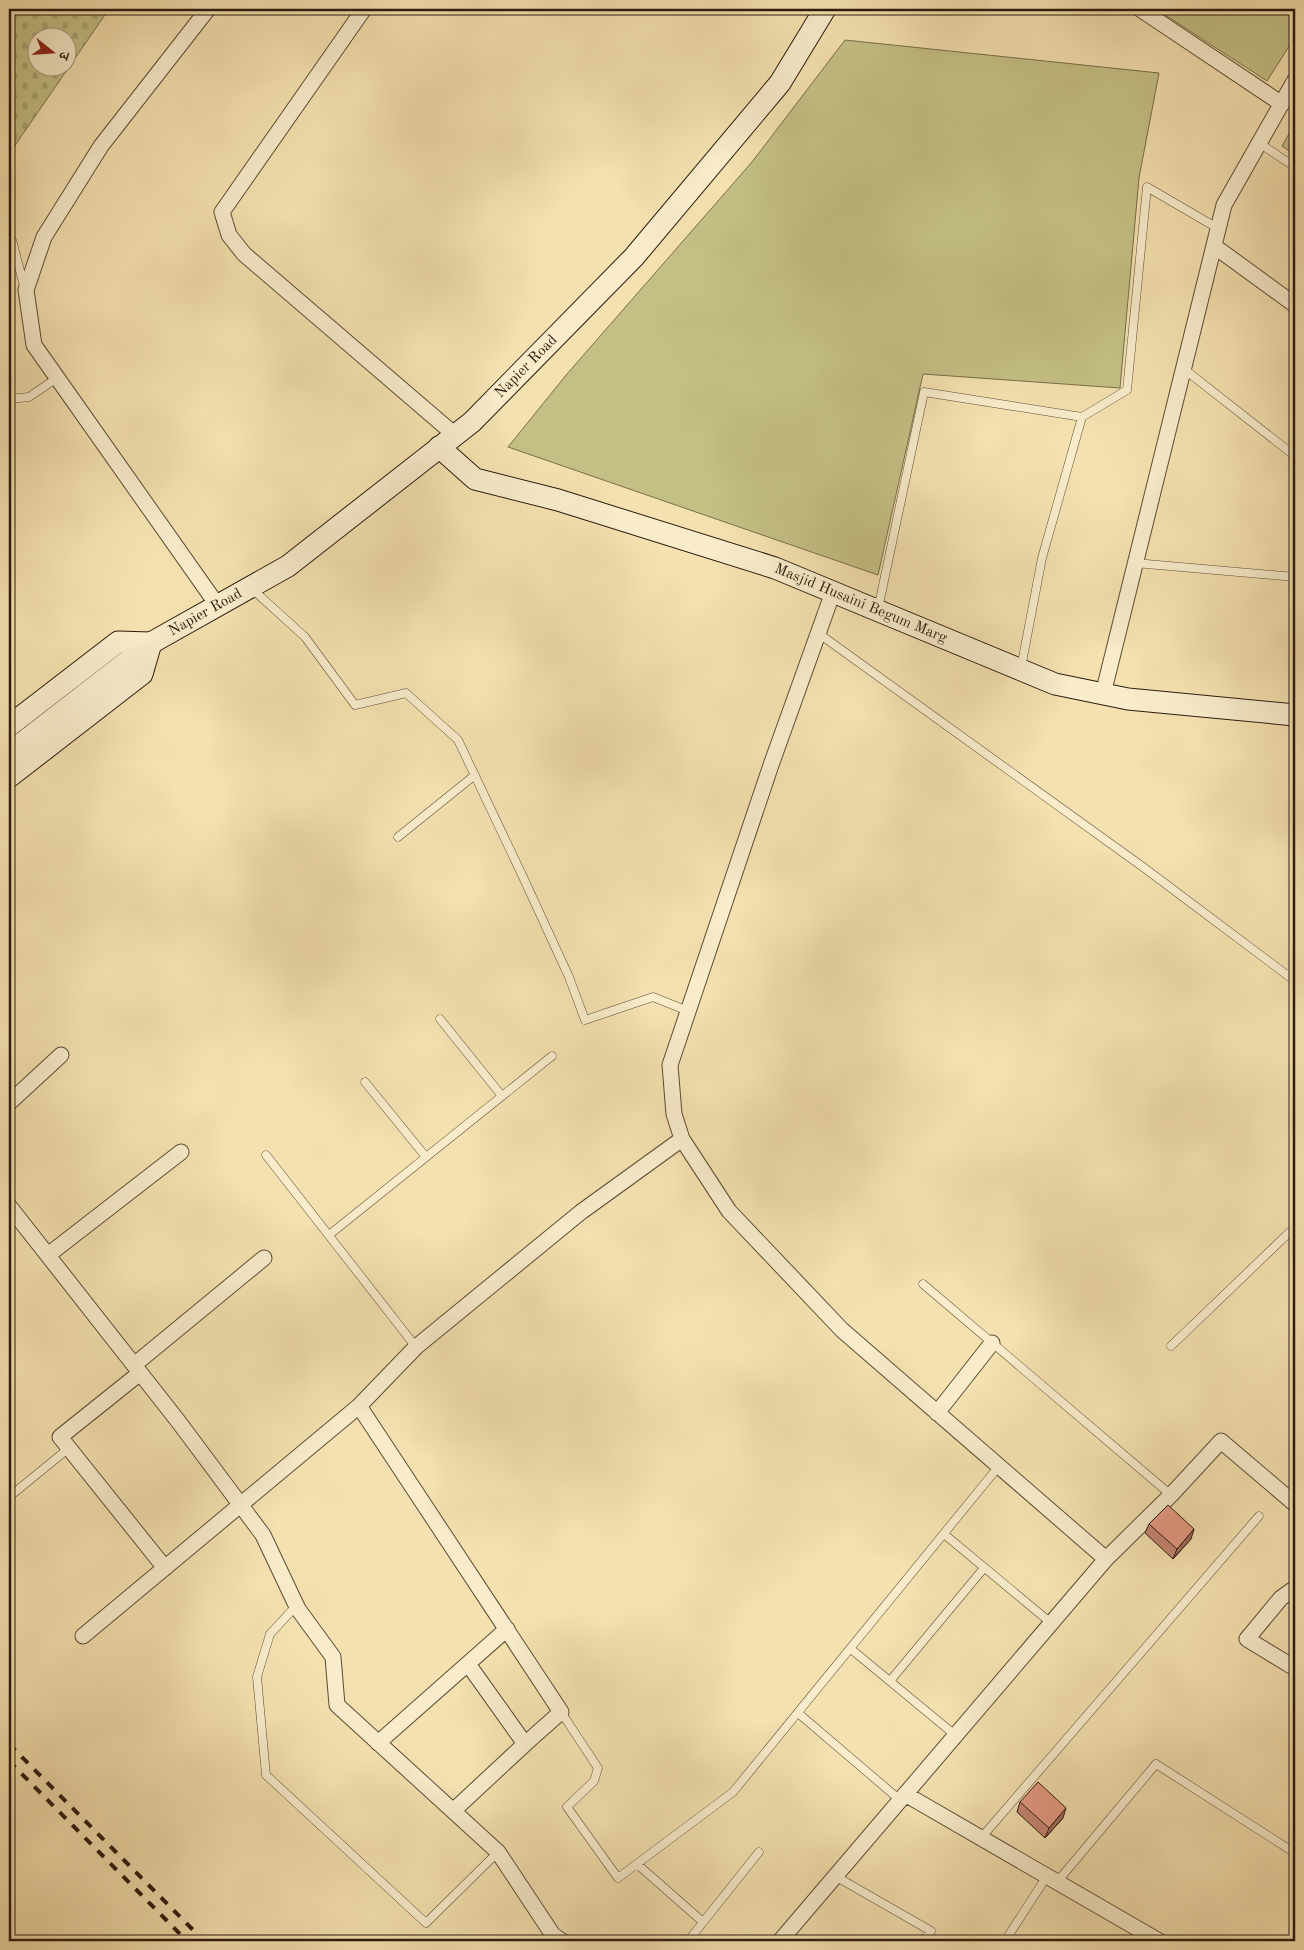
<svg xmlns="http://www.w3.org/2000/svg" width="1304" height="1950" font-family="'Old Standard TT','Noto Serif Devanagari',serif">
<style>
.cemetery{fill:url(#cemetery-stones);stroke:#786e4a;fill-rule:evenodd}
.park{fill:#c4c085;stroke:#786e4a}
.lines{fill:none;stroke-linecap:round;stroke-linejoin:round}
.lane-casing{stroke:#5d4c36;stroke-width:9}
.street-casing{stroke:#5d4c36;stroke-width:17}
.secondary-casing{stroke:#2b1b0e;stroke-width:23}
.lane{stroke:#f8eccb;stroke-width:8}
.street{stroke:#f8eccb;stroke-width:15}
.secondary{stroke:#f8eccb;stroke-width:21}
.rail{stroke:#2b1b0e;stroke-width:4;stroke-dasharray:9 9;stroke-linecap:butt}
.wall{fill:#c68573;stroke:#2b1b0e}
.shaded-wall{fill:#a16c5e;stroke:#2b1b0e}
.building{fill:#e69b86;stroke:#2b1b0e}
.labels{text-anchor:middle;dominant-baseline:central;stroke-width:4.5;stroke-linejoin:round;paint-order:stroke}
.street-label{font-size:15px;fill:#2b1b0e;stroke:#f8eccb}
</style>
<defs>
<pattern id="cemetery-stones" width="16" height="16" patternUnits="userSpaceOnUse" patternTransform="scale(1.25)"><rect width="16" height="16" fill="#c4c085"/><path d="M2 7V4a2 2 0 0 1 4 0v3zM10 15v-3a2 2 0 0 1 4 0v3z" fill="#a9a472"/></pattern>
</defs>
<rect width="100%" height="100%" fill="#f4e1af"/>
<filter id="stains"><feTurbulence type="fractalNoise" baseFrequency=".004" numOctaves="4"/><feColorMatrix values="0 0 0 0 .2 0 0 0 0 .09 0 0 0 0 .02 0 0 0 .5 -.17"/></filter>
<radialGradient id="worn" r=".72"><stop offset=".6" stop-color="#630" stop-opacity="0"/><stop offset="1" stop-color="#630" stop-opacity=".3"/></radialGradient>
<path class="cemetery" d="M9 9H109L9 154ZM38 38H68V68H38Z"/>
<path class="park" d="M1156 9H1291L1295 11V37L1267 81Z
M845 40 1159 73 1139 178 1120 388 923 374 878 575 508 447 567 374 752 162Z
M1295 123V155L1282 146Z"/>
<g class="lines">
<g class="lane-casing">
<path id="lane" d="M1259 143 1295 167
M9 237 12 240 24 286
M1184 369 1295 456
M9 399 29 397 57 378
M1135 563 1295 577
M251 588 305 637 355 705 406 693 458 740 523 877 569 977 585 1020 653 997 688 1011
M878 609 924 392 1082 417
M818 633 1143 867 1295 981
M1021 668 1042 558 1082 417 1127 390 1147 187 1219 229
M398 837 475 775
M440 1019 502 1096
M365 1082 426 1157
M266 1155 416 1347
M329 1235 552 1056
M923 1284 1171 1495
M1171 1346 1295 1227
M9 1497 69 1448
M944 1534 1051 1623
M296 1606 270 1634 257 1677 266 1775 426 1923 498 1852
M851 1649 955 1735
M890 1681 984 1568
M561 1712 598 1768 594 1781 567 1807 618 1878 733 1792 999 1466
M798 1713 900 1800
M981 1838 1259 1516
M637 1864 703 1922
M835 1876 931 1931 922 1941
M1057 1882 1156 1764 1295 1853
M688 1941 759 1852
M1005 1941 1047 1876"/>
</g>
<g class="street-casing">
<path id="street" d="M208 9 101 146 44 237 26 290 34 345 218 606
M364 9 222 212 229 235 244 254 455 435
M1140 9 1282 104
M1214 246 1295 305
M833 592 771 765 670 1065 674 1114 682 1139 729 1211 842 1330 1106 1559
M1103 694 1224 205 1295 80
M9 1103 61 1055
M9 1206 178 1421 263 1535 298 1609 333 1657 337 1705 498 1852 553 1935 562 1941
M48 1255 181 1152
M134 1365 264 1258
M140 1373 60 1437 165 1568
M359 1406 561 1712 525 1744
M937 1413 992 1343
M83 1636 359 1406 416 1347 581 1212 682 1139
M1293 1667 1247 1639 1281 1598 1295 1588
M378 1743 507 1629
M905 1794 1159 1941
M453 1811 525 1744 468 1664
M780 1941 1106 1559 1171 1495 1221 1441 1295 1504"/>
</g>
<g class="secondary-casing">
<g id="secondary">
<path id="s1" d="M439 447 475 479 558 500 775 568 1055 684 1128 699 1295 715"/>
<path d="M9 726 118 642 151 643"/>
<path id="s2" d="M9 753 151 643 288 566 472 422 634 257 780 83 825 9"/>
<path d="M9 777 142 674 151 643"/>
</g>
</g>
<use href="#lane" class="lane"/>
<use href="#street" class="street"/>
<use href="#secondary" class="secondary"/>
<path class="rail" d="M9 1744 204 1941
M9 1761 187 1941"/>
</g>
<path class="wall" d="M1149 1524 1191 1539 1173 1559 1145 1533Z
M1020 1802 1063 1818 1045 1838 1017 1812Z"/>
<path class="shaded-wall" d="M1194 1529 1191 1539 1173 1559 1177 1549Z
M1066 1808 1063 1818 1045 1838 1049 1828Z"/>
<path class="building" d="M1168 1505 1194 1529 1177 1549 1149 1524Z
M1038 1782 1066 1808 1049 1828 1020 1802Z"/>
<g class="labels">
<g class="street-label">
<text stroke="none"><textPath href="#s2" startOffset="648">Napier Road</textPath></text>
<text stroke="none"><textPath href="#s1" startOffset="454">Masjid Husaini Begum Marg</textPath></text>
<text stroke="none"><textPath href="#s2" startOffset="242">Napier Road</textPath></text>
</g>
</g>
<rect width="1304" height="1950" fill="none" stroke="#f4e1af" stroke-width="30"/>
<rect x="10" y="10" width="1284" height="1930" fill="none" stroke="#2b1b0e" stroke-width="2.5"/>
<rect x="15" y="15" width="1274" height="1920" fill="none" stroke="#2b1b0e"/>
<g transform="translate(52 52) rotate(107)"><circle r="24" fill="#f8eccb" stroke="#a6987f"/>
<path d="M0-4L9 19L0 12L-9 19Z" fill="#8f2418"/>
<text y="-8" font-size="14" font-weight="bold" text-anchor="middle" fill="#2b1b0e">उ</text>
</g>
<rect width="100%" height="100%" filter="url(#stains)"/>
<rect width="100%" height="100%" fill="url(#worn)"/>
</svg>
